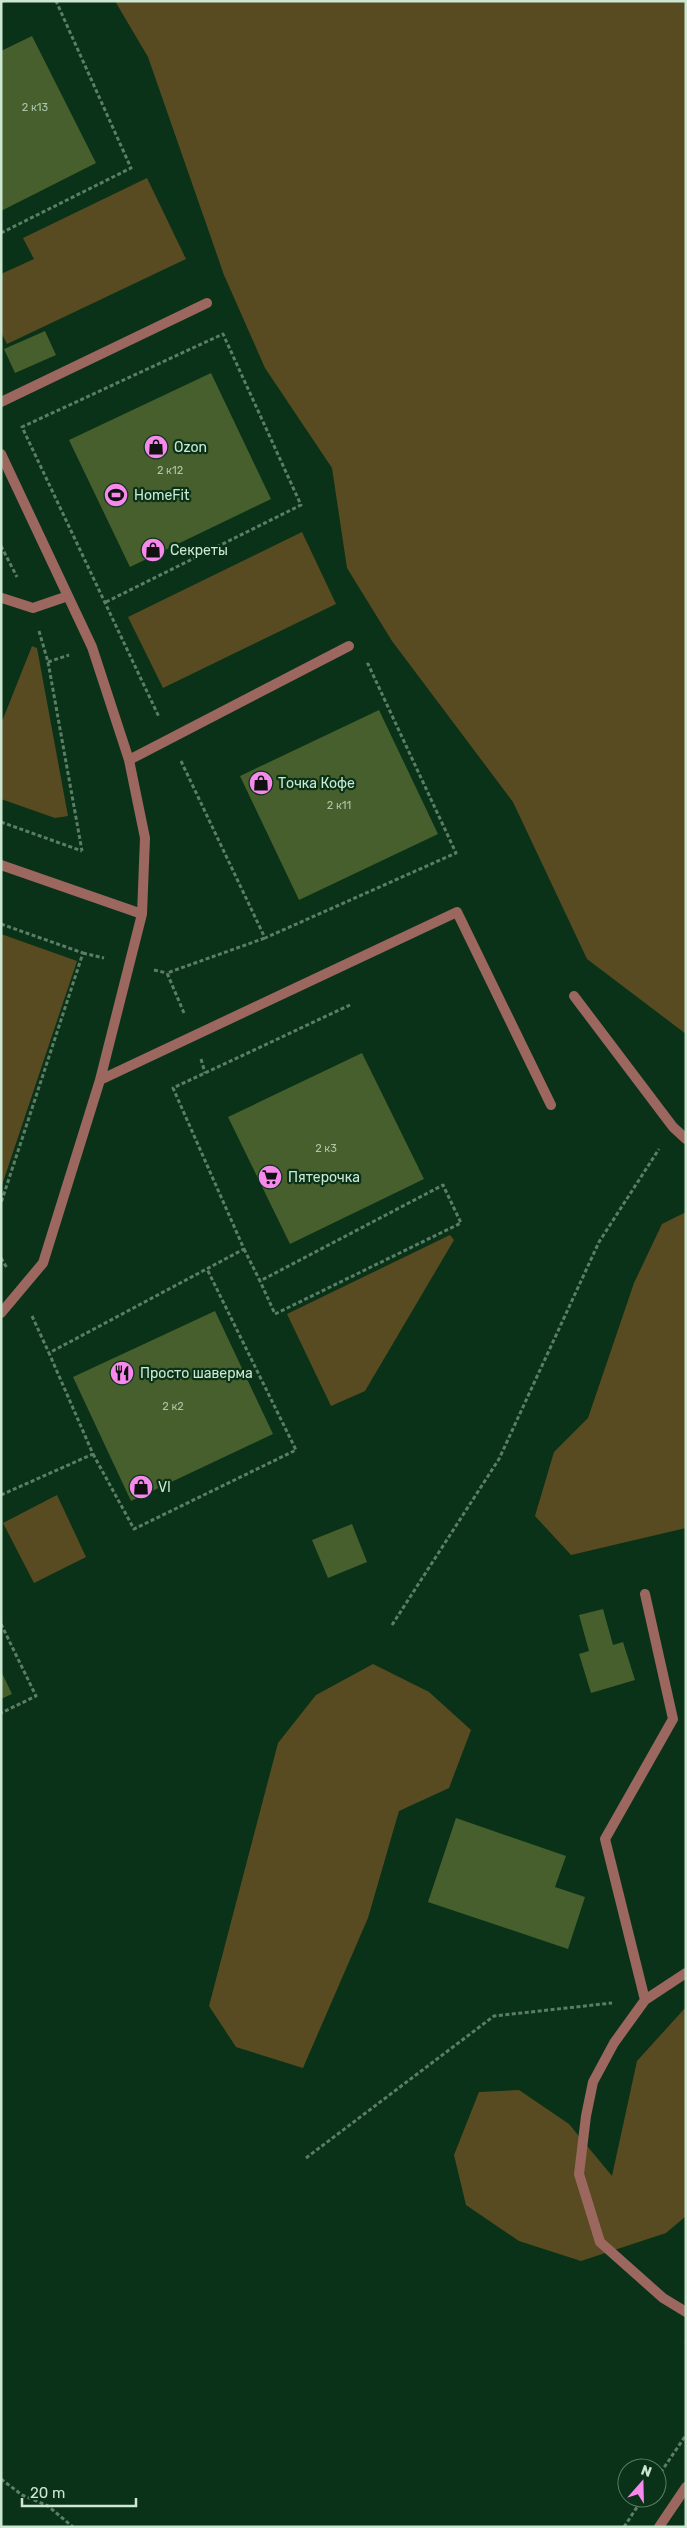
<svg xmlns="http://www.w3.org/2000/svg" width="687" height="2528" font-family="Rubik,sans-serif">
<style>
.green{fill:#594b21}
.building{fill:#465f2d}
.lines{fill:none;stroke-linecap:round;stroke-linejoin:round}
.path{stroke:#5b7e65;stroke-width:3;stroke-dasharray:4 2.5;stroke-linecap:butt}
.lane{stroke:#9b675e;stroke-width:10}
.labels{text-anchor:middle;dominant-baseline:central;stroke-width:4.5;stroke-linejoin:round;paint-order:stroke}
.number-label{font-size:11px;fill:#abc6a9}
.poi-label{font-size:14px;fill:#cde8d2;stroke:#0a3218;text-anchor:start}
</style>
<rect width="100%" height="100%" fill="#0a3218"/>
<path class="green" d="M115 1H686V1034L587 959 513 802 392 641 347 568 332 468 265 368 224 275 148 57Z
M147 178 186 259 7 344 1 332V274L34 259 23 238Z
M302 532 336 604 163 688 128 617Z
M32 646 37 648 68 816 55 818 1 799V724Z
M1 934 77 961 1 1188Z
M686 1212V1528L571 1555 535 1516 554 1452 588 1418 634 1283 662 1224Z
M450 1235 454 1240 365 1391 331 1406 287 1314Z
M57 1495 86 1557 34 1583 3 1523Z
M373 1664 429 1692 471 1730 449 1788 399 1811 368 1918 303 2068 236 2047 209 2006 278 1743 316 1695Z
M686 2007V2216L666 2233 581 2261 519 2241 466 2205 454 2155 479 2092 519 2090 569 2124 612 2176 637 2061Z"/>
<path class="building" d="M32 36 96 163 1 211V51Z
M45 331 56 355 15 373 4 349Z
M211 373 271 499 130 567 69 440Z
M379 710 438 834 299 900 240 776Z
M362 1053 424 1179 290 1244 228 1117Z
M215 1311 273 1434 131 1501 73 1377Z
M352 1524 367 1562 328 1578 312 1540Z
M603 1609 613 1645 623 1642 635 1680 591 1693 579 1654 589 1651 579 1615Z
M1 1671 12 1694 1 1699Z
M456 1818 566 1856 555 1887 585 1897 568 1949 428 1902Z"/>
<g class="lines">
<path class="path" d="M1 2 3 1
M1 233 131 168 56 1
M1 546 17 577
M106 602 301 505 223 334 22 427 159 717
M39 631 48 662 82 851
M48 662 69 655
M181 761 265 938 456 853 368 664 366 665
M1 822 82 851
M1 924 83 953 1 1203
M83 953 104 958
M154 970 167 973
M184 1013 167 973 265 938
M201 1059 205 1073
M244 1249 260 1281 443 1185 461 1223 275 1314 260 1281
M1 1258 7 1268
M32 1316 49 1353
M93 1454 134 1529 296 1450 207 1269
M1 1495 93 1454 49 1353 244 1249 173 1088 350 1005
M1 1624 36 1696 1 1713
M392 1625 499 1459 599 1242 659 1149
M306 2158 494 2016 612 2003
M686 2342V2343
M657 2478 686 2435
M1 2479 22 2495 48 2506 73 2527
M624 2527 643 2498"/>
<path class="lane" d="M1 402 207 303
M1 454 92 647 129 760 145 838 142 914 100 1080 43 1263 1 1313
M2 598 33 608 68 596
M129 760 349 646
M1 865 142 914
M574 996 673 1127 686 1139
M100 1080 457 912 551 1105
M686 1973 645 2000 614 2043 593 2082 586 2116 579 2174 600 2242 663 2298 686 2312
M645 2000 605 1839 673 1719 645 1594
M659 2527 686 2487"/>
</g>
<defs>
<g id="shop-disc" transform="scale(1.25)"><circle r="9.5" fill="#f788ec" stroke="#0a3218"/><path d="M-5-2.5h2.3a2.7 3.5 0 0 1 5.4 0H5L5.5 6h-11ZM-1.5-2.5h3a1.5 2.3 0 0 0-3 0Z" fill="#111"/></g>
<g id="stadium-disc" transform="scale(1.25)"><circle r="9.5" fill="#f788ec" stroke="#0a3218"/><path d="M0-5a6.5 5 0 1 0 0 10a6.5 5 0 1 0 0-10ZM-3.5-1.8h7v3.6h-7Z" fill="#111"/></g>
<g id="supermarket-disc" transform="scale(1.25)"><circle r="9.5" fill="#f788ec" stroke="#0a3218"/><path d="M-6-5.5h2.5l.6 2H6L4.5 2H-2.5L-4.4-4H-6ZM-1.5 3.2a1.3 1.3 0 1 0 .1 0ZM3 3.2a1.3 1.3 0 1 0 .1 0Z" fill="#111"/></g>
<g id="restaurant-disc" transform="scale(1.25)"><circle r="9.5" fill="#f788ec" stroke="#0a3218"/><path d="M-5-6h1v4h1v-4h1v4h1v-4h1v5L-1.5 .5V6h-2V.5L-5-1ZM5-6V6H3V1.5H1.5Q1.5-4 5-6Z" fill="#111"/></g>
</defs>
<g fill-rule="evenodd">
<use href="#shop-disc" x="156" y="447"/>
<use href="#stadium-disc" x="116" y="495"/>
<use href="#shop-disc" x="153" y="550"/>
<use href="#shop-disc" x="261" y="783"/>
<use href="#supermarket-disc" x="270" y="1177"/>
<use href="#restaurant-disc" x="122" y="1373"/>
<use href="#shop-disc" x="141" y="1487"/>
</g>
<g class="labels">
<g class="number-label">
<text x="35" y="107">2 к13</text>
<text x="170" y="470">2 к12</text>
<text x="339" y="805">2 к11</text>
<text x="326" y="1148">2 к3</text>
<text x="173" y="1406">2 к2</text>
</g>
<g class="poi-label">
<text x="174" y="447">Ozon</text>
<text x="134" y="495">HomeFit</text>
<text x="170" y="550">Секреты</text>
<text x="278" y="783">Точка Кофе</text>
<text x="288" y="1177">Пятерочка</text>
<text x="140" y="1373">Просто шаверма</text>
<text x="158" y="1487">Vl</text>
</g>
</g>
<rect width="687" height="2528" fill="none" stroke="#cde8d2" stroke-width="5"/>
<g transform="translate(642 2483) rotate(20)"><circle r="24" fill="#0a3218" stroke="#587b62"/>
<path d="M0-4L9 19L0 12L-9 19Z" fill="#f788ec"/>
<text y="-8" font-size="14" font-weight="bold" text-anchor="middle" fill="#cde8d2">N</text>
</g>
<path d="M22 2498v8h114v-8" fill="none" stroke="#cde8d2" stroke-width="2.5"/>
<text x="30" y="2498" font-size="15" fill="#cde8d2" stroke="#0a3218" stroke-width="4" paint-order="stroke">20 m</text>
</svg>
